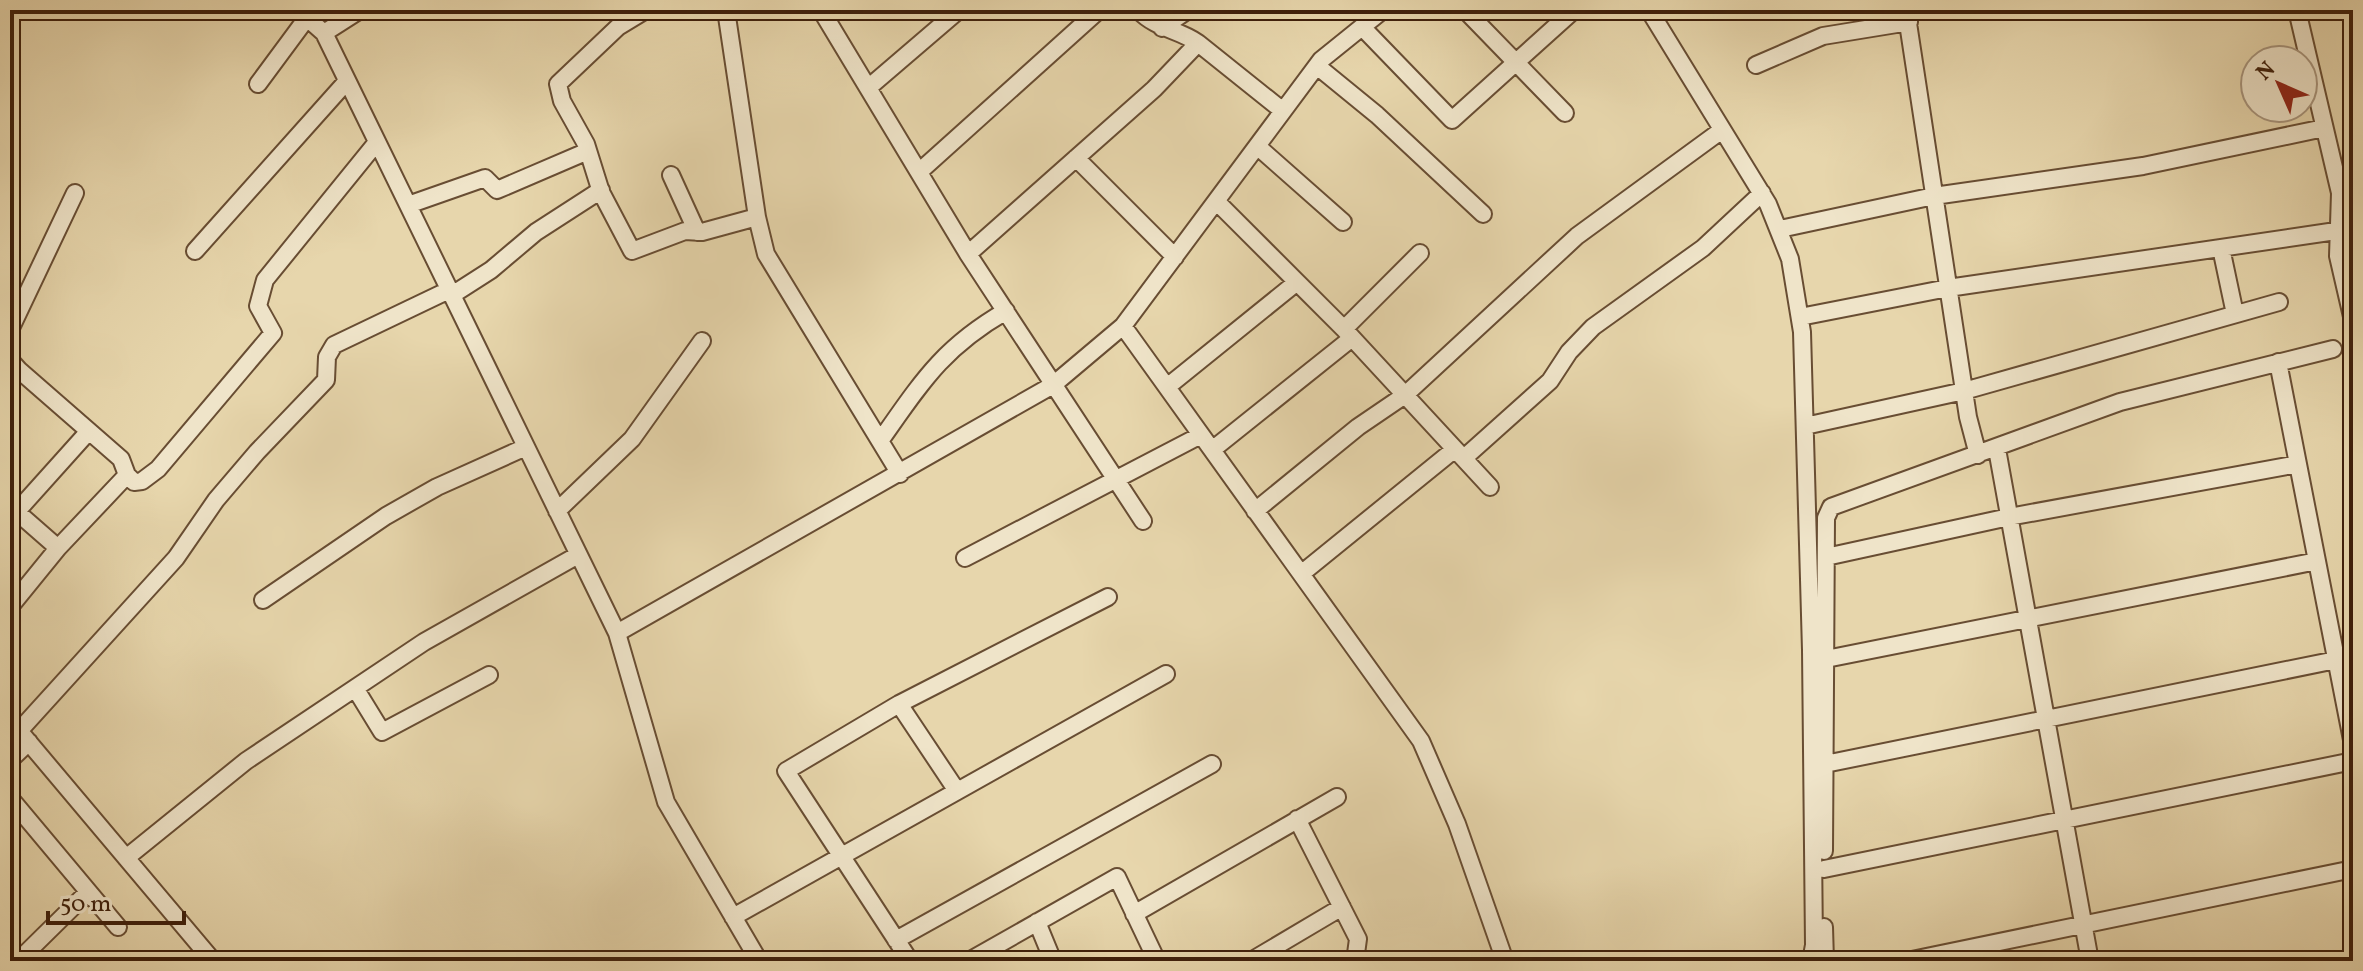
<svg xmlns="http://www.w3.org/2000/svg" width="2363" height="971" font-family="Vollkorn,serif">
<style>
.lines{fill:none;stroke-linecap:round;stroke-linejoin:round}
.minor-casing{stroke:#684d33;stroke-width:20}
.minor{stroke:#efe4c9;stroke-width:16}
</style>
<rect width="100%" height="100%" fill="#e7d6ac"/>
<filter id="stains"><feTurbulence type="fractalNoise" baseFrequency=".0025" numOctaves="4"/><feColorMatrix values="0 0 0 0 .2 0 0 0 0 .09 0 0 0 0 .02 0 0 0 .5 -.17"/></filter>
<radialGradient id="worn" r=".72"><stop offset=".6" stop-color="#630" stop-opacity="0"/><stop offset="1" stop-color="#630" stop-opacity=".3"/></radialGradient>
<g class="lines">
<g class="minor-casing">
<path id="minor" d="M646 10 618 27 558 84 562 101 586 144 601 192 632 251 685 231 702 232 757 217
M726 10 757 217 766 254 900 474
M821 10 968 254 1143 521
M1138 10C1158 30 1176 28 1198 43L1283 111
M1465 10 1565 113
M1649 10 1768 204 1790 259 1802 332 1811 650 1814 945 1812 956 1804 961
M1906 10 1968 417 1978 455
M2297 10 2340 193 2338 256 2353 321
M307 18 324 33 617 633
M1362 27 1452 120 1574 10
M1162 28 1188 10
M324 33 360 10
M1756 65 1823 36 1909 22
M1317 66 1377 115 1483 214
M258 84 312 11
M868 88 959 10
M1257 146 1343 222
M1076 158 1175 257
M919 172 1099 10
M671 175 697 232
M1216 201 1344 329 1490 487
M408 205 485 178 497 190 588 151
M1780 229 1934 196 2143 166 2324 128
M2221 248 2235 314
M195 251 347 81
M968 254 1154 89 1198 43
M452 295 491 270 536 232 601 190
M1800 317 1948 288 2336 231
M1123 326 1421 741 1457 824 1505 961
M1344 329 1420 253
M10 330 75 193
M10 360 19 370 10 383
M2278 362 2353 745
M1167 387 1297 282
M1805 426 1964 391 2279 302
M880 441C921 383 942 348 1006 311
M1997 449 2090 961
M1212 450 1352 338
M1464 458 1550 381 1569 352 1593 327 1703 248 1762 193
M127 475 134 482 142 481 158 469 273 333 258 306 265 280 377 142
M10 506 58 548
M557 511 632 439 702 341
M1255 511 1358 427 1405 395 1577 236 1722 130
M10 519 89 431
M1826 557 2009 517 2298 464
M965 558 1201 435
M1301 574 1455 449
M263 600 386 516 437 487 526 447
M10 607 58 548 127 475 121 459 19 370
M1826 659 2317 561
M355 688 382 732 489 675
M899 704 957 791
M10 720 213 961
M19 731 176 558 216 500 257 452 326 380 327 357 334 345 449 290
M10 760 29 742
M1825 764 2336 660
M10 798 118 927
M1297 819 1358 939 1355 961
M1824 851 1826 518 1831 507 2120 402 2333 349
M126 858 246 761 424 642 578 555
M1824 869 2353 761
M1134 914 1337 797
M733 917 1166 674
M1037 922 1053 961
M1824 927 1825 961
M896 940 1212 764
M18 961 88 892
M759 961 666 802 617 633 1053 385 1123 326 1321 60 1383 10
M910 961 786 771 899 704 1108 597
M969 961 1117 877 1157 961
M1251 961 1342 907
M1907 961 2353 869"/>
</g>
<use href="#minor" class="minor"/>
</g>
<rect width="2363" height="971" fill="none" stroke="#e7d6ac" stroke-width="40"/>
<rect x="12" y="12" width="2339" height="947" fill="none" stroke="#3e1f0b" stroke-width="4"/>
<rect x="20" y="20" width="2323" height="931" fill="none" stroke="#3e1f0b" stroke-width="2"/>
<g transform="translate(2279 84) rotate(315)"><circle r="38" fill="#efe4c9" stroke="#a8957d" stroke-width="2"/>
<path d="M0-6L14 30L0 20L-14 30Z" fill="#8f2418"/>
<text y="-12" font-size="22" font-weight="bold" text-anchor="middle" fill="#3e1f0b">N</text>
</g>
<path d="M48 911v12h136v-12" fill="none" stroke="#3e1f0b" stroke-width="4"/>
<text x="60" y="911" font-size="24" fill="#3e1f0b" stroke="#efe4c9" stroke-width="6" paint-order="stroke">50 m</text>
<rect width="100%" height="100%" filter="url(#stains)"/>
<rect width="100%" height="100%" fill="url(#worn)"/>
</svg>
